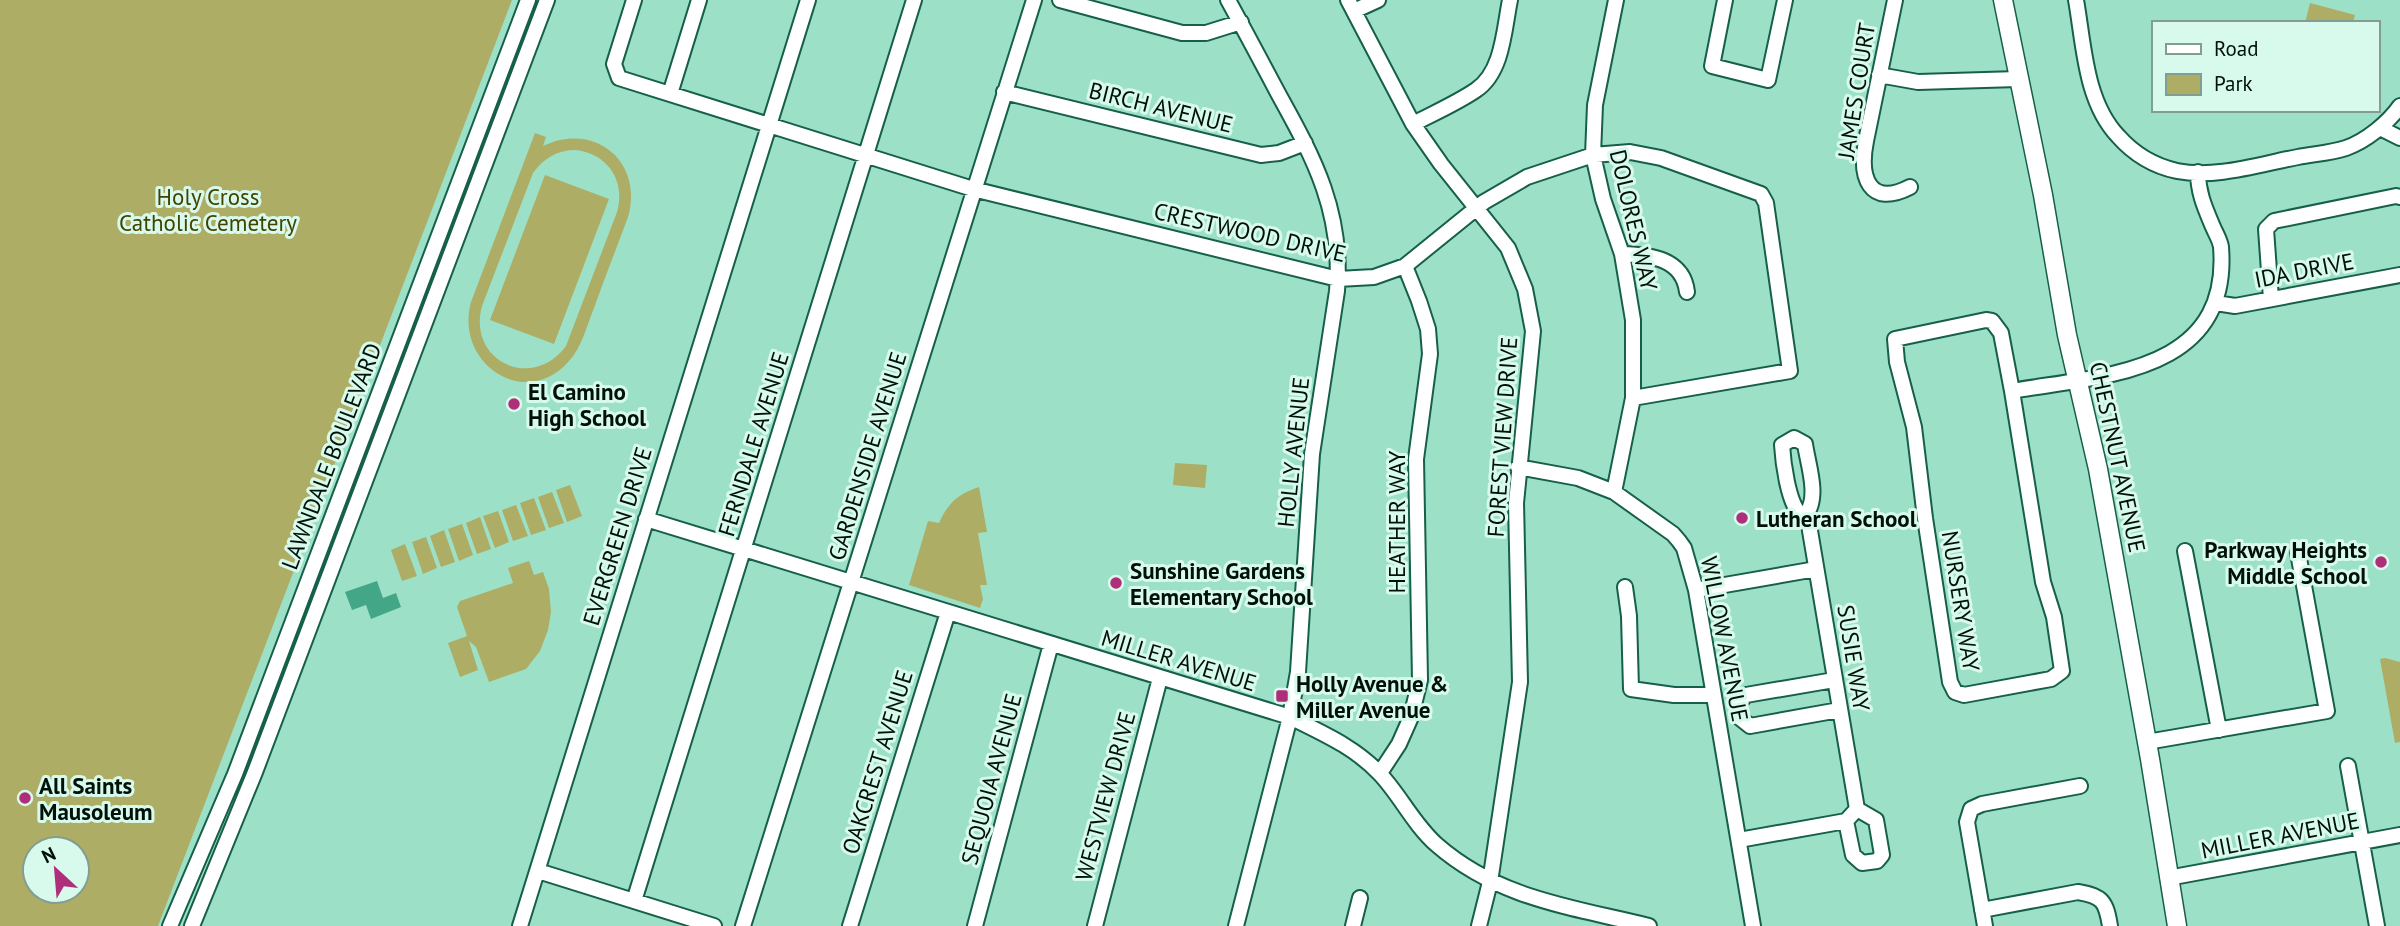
<svg xmlns="http://www.w3.org/2000/svg" width="2400" height="926" font-family="'PT Sans',sans-serif">
<style>
.green{fill:#adad66;fill-rule:evenodd}
.water{fill:#43a787}
.lines{fill:none;stroke-linecap:round;stroke-linejoin:round}
.minor-casing{stroke:#165f4a;stroke-width:18}
.major-casing{stroke:#165f4a;stroke-width:21}
.minor{stroke:#fff;stroke-width:14}
.major{stroke:#fff;stroke-width:18}
.poi-dot{fill:#af2e7a;stroke:#d8faec;stroke-width:2.5}
.labels{text-anchor:middle;dominant-baseline:central;stroke-width:6;stroke-linejoin:round;paint-order:stroke}
.street-label{font-size:23px;fill:#001109;stroke:#d8faec}
.park-label{font-size:23px;fill:#434200;stroke:#d8faec}
.poi-label{font-size:23px;font-weight:bold;fill:#001109;stroke:#d8faec;text-anchor:start}
</style>
<rect width="100%" height="100%" fill="#9ce1c7"/>
<path class="green" d="M0 0H512L158 926H0ZM35 849H77V891H35Z
M2310 3 2355 15 2353 23H2305Z
M535 133 546 137 543 146C595 121 644 162 628 217 617 247 605 277 594 308 587 325 582 347 569 361 526 411 454 364 471 302ZM576 150C608 154 626 181 617 212L566 346C532 392 467 361 482 306L533 173C544 158 557 150 576 150Z
M545 175 609 199 554 344 490 320Z
M1175 463 1207 465 1205 488 1173 485Z
M570 485 582 516 567 522 556 490Z
M979 487 987 532 978 533 987 585H980L983 599 980 608 909 585 928 521 939 523C948 503 958 494 979 487Z
M552 492 564 523 549 528 538 497Z
M534 498 546 530 531 535 520 503Z
M516 505 528 536 513 541 502 510Z
M498 511 509 542 495 548 483 516Z
M480 517 491 549 477 554 466 523Z
M462 524 473 555 459 561 448 529Z
M444 530 455 562 441 567 430 536Z
M426 537 437 568 423 574 412 542Z
M405 544 417 576 402 581 391 550Z
M529 561 534 575 543 572 549 589 551 612 548 630 540 651 526 669 489 682 476 647 469 641 478 670 460 677 448 643 467 636 457 607 460 601 513 583 508 568Z
M2385 658 2400 662V742L2395 743 2380 659Z"/>
<path class="water" d="M377 581 383 598 396 593 401 607 371 619 366 605 352 610 345 592Z"/>
<g class="lines">
<g class="minor-casing">
<path id="minor" d="M634 0 614 64 619 78 973 189 1338 279 1374 277 1405 266 1484 202 1527 177 1593 155 1630 152 1661 158 1761 194 1766 203 1790 371 1633 398
M1060 0 1182 33H1206L1241 22
M1228 0C1245 31 1262 63 1279 95 1315 160 1343 213 1337 291L1312 454 1298 672 1290 717 1236 926
M1348 0 1413 124 1441 164 1508 248 1525 289 1533 331 1516 503 1520 682 1490 882 1479 926
M1725 0 1712 66 1768 80 1785 0
M1895 0 1866 141C1859 177 1869 208 1910 187
M2076 0C2084 45 2085 101 2118 136 2133 153 2154 166 2177 171 2215 179 2260 164 2298 157 2314 154 2331 153 2346 148 2366 141 2388 123 2400 106
M1354 11 1378 0
M1879 75 1918 82 2018 79
M1004 92 1261 155 1279 153 1305 143
M670 94 699 0
M1413 124C1434 113 1457 103 1476 90 1503 72 1504 29 1510 0
M2380 128 2400 138
M1622 254C1650 255 1683 258 1687 292
M2271 299 2266 229 2274 221 2396 196 2400 197
M2216 303 2235 306 2400 275
M1986 320 1992 321 2001 333 2012 391 2043 582 2054 617 2062 671 2051 679 1964 695 1955 692 1950 682 1925 518 1914 427 1897 362 1895 339Z
M2012 391C2103 375 2231 374 2221 247 2220 240 2216 234 2213 227 2205 208 2198 193 2198 172
M1794 438 1805 444C1808 465 1819 495 1807 513L1800 514C1788 502 1783 462 1782 445Z
M1518 467 1578 478 1614 492 1673 534 1679 541 1684 548 1696 590 1753 926
M1614 492 1633 398V320L1622 254 1603 199 1593 155 1595 105 1616 0
M1807 513 1857 809 1846 821 1853 855 1862 863 1877 861 1882 855 1876 820 1857 809
M646 519 1290 717C1322 733 1355 747 1380 774 1400 795 1414 825 1437 845 1499 899 1572 907 1649 926
M2185 551 2219 730
M1625 587 1629 616 1631 689 1674 695H1714
M1696 590 1816 569
M1834 680 1746 695 1738 704 1740 718 1750 726 1839 710
M2147 742 2327 711 2298 553
M2348 766 2377 926
M1380 773 1399 744 1411 717 1420 680 1416 459 1430 354 1428 329 1419 301 1405 266
M1739 840 1846 821
M538 871 714 926
M2168 878 2400 835
M634 901 914 0
M1982 910 2078 892C2103 896 2106 902 2110 926
M170 926 235 774 528 0
M192 926 255 772 547 0
M520 926 808 0
M743 926 1034 0
M850 926 948 612
M975 926 1051 644
M1095 926 1160 678
M1353 926 1360 898
M1985 926 1967 822 1971 809 1982 804 2080 786"/>
</g>
<g class="major-casing">
<path id="major" d="M2003 0 2043 195 2067 335 2098 469 2150 759 2177 926"/>
</g>
<use href="#minor" class="minor"/>
<use href="#major" class="major"/>
</g>
<g class="poi-dot">
<circle cx="514" cy="404" r="7"/>
<circle cx="1742" cy="518" r="7"/>
<circle cx="2381" cy="562" r="7"/>
<circle cx="1116" cy="583" r="7"/>
<rect x="1275" y="689" width="14" height="14" rx="3.5"/>
<circle cx="25" cy="798" r="7"/>
</g>
<g class="labels">
<g class="street-label">
<text transform="translate(1856 91) rotate(-81)">JAMES COURT</text>
<text transform="translate(1161 107) rotate(14)">BIRCH AVENUE</text>
<text transform="translate(1634 220) rotate(77)">DOLORES WAY</text>
<text transform="translate(1250 232) rotate(13)">CRESTWOOD DRIVE</text>
<text transform="translate(2304 270) rotate(-11)">IDA DRIVE</text>
<text transform="translate(1502 437) rotate(-86)">FOREST VIEW DRIVE</text>
<text transform="translate(753 444) rotate(-73)">FERNDALE AVENUE</text>
<text transform="translate(1293 452) rotate(-84)">HOLLY AVENUE</text>
<text transform="translate(331 456) rotate(-69)">LAWNDALE BOULEVARD</text>
<text transform="translate(867 456) rotate(-73)">GARDENSIDE AVENUE</text>
<text transform="translate(2118 457) rotate(78)">CHESTNUT AVENUE</text>
<text transform="translate(1396 522) rotate(-90)">HEATHER WAY</text>
<text transform="translate(617 536) rotate(-73)">EVERGREEN DRIVE</text>
<text transform="translate(1961 601) rotate(81)">NURSERY WAY</text>
<text transform="translate(1725 639) rotate(79)">WILLOW AVENUE</text>
<text transform="translate(1854 658) rotate(81)">SUSIE WAY</text>
<text transform="translate(1179 660) rotate(17)">MILLER AVENUE</text>
<text transform="translate(877 762) rotate(-73)">OAKCREST AVENUE</text>
<text transform="translate(991 779) rotate(-75)">SEQUOIA AVENUE</text>
<text transform="translate(1105 796) rotate(-75)">WESTVIEW DRIVE</text>
<text transform="translate(2280 835) rotate(-11)">MILLER AVENUE</text>
</g>
<g class="park-label">
<text x="208" y="196">Holy Cross<tspan x="208" dy="26">Catholic Cemetery</tspan></text>
</g>
<g class="poi-label">
<text x="528" y="391">El Camino<tspan x="528" dy="26">High School</tspan></text>
<text x="1756" y="518">Lutheran School</text>
<text x="2367" y="549" text-anchor="end">Parkway Heights<tspan x="2367" dy="26">Middle School</tspan></text>
<text x="1130" y="570">Sunshine Gardens<tspan x="1130" dy="26">Elementary School</tspan></text>
<text x="1296" y="683">Holly Avenue &amp;<tspan x="1296" dy="26">Miller Avenue</tspan></text>
<text x="39" y="785">All Saints<tspan x="39" dy="26">Mausoleum</tspan></text>
</g>
</g>
<rect x="2152" y="21" width="228" height="91" fill="#d8faec" stroke="#829d91" stroke-width="2"/>
<rect x="2166" y="44" width="35" height="10" fill="#ffffff" stroke="#829d91" stroke-width="2"/>
<text x="2214" y="56" font-size="21" fill="#001109">Road</text>
<rect x="2166" y="74" width="35" height="21" fill="#adad66" stroke="#829d91" stroke-width="2"/>
<text x="2214" y="91" font-size="21" fill="#001109">Park</text>
<g transform="translate(56 870) rotate(334)"><circle r="33" fill="#d8faec" stroke="#829d91" stroke-width="2"/>
<path d="M0-5L12 26L0 18L-12 26Z" fill="#af2e7a"/>
<text y="-10" font-size="19" font-weight="bold" text-anchor="middle" fill="#001109">N</text>
</g>
</svg>
